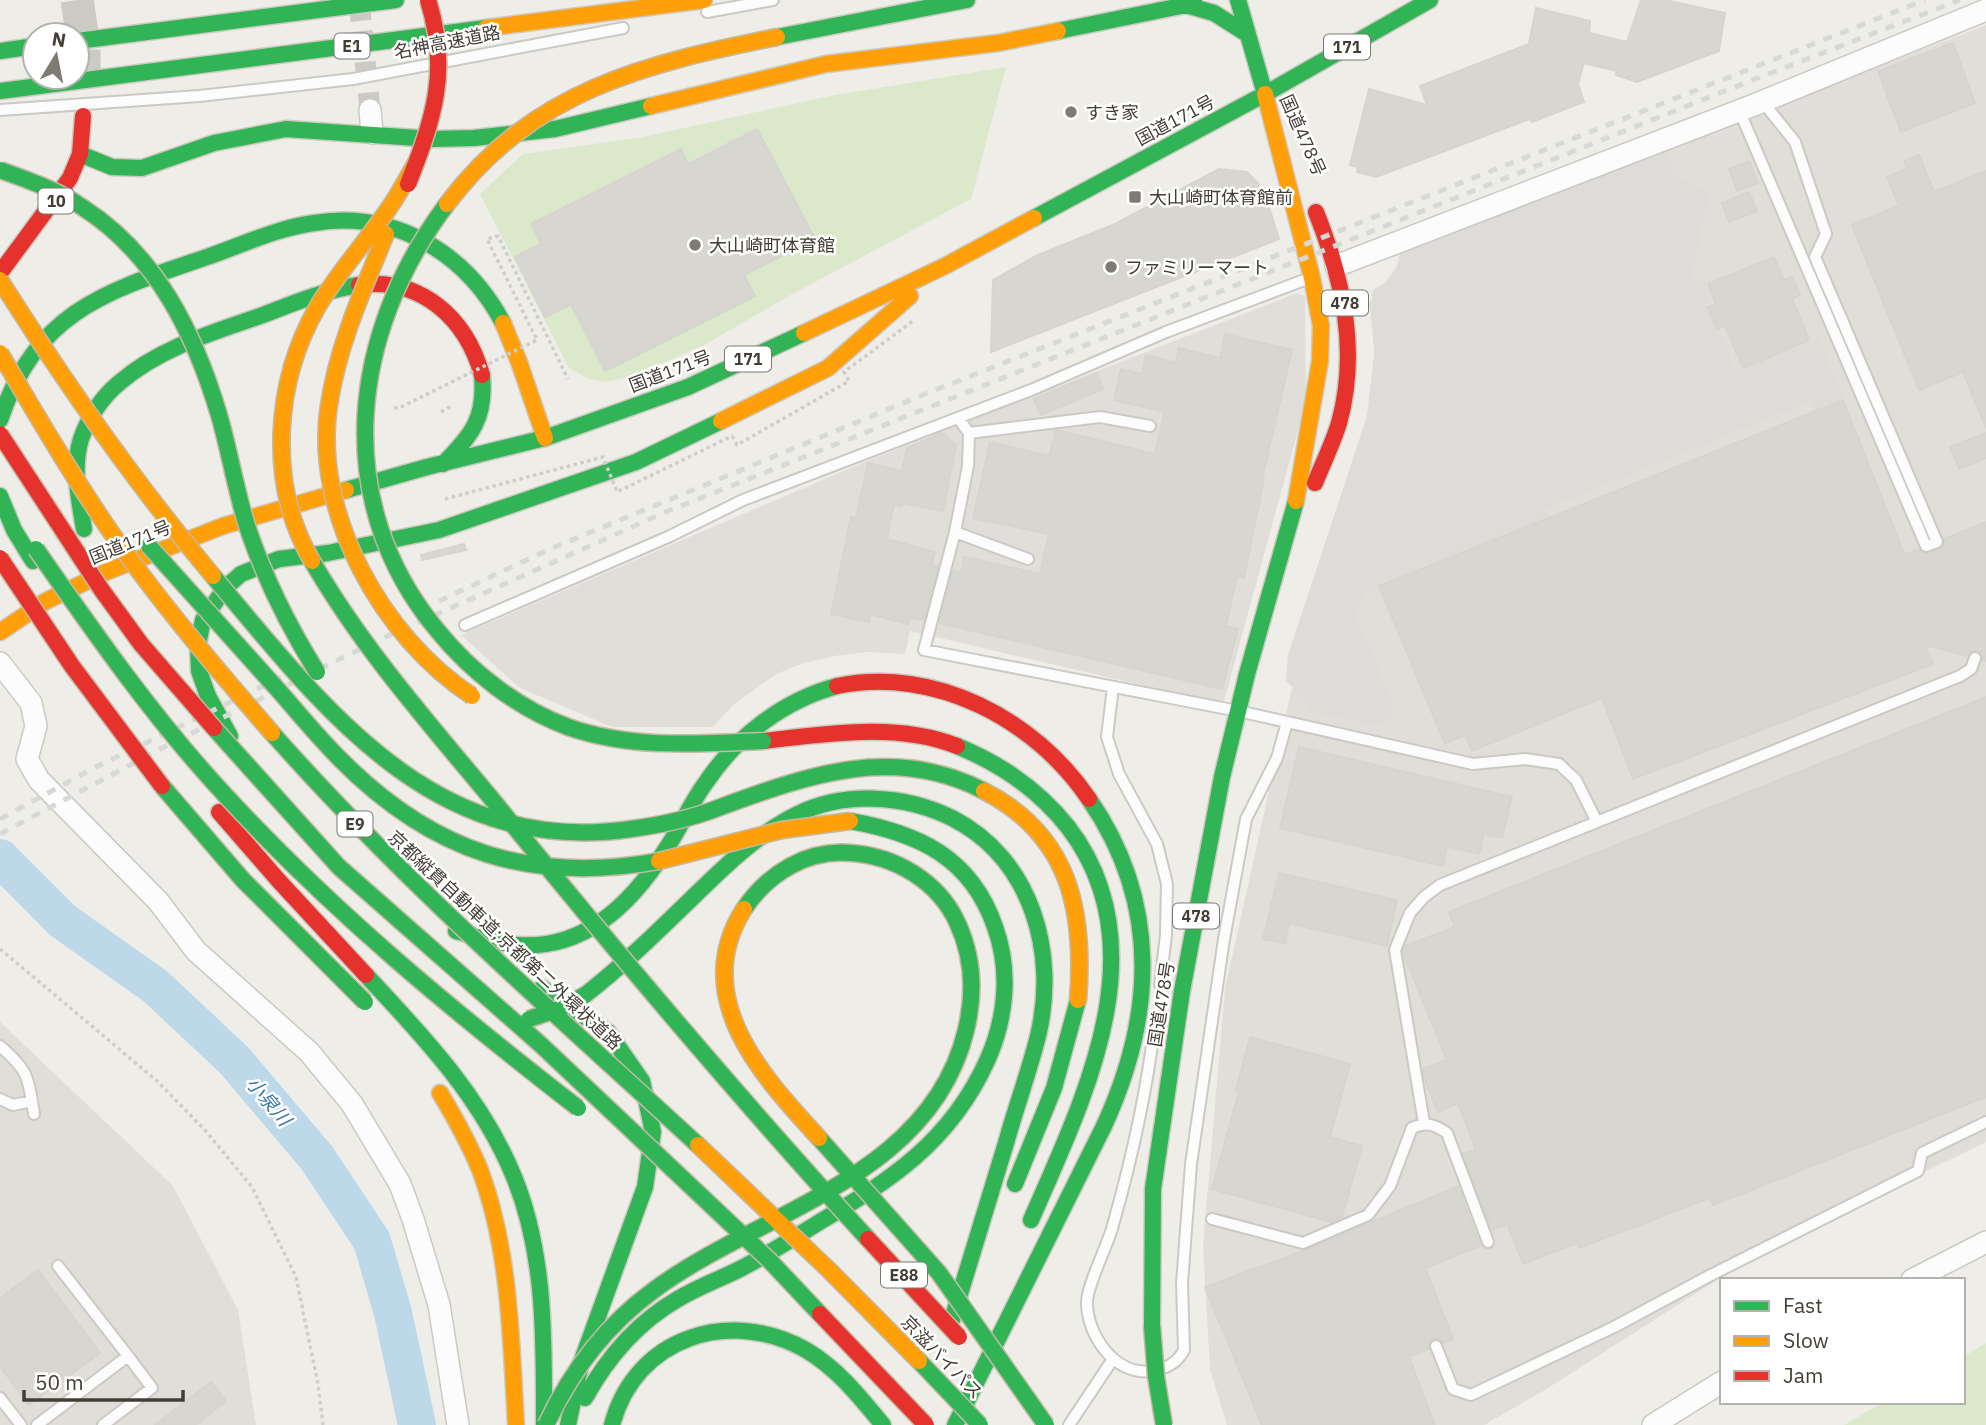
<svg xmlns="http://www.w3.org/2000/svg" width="1986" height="1425" font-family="'IBM Plex Sans','Noto Sans JP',sans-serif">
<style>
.industrial{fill:#e1ded9}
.green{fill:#dce8ca}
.parking{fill:#dddcd8}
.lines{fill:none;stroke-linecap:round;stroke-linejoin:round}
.river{stroke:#bcd8e9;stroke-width:38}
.building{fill:#d8d6d1;stroke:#d6d4ce;stroke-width:2}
.street-tunnel{stroke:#cccac4;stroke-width:21;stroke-dasharray:21 10;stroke-linecap:butt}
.primary-tunnel{stroke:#cccac4;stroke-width:33;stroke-dasharray:33 17;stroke-linecap:butt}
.lane-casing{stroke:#cbc9c4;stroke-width:14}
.street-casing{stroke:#cbc9c4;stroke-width:24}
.fast-casing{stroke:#cccac0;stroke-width:19}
.slow-casing{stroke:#cccac0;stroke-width:19}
.jam-casing{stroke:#cccac0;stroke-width:19}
.path{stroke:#cfcdca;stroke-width:3.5;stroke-dasharray:3.5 3.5;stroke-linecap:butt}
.lane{stroke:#fcfcfc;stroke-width:10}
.street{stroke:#fcfcfc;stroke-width:21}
.fast{stroke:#30b455;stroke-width:16}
.slow{stroke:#ff9f0a;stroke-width:16}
.jam{stroke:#e5322d;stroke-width:16}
.rail{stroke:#d8d8d7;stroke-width:5;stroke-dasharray:9 9;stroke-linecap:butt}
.fast-bridge-casing{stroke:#c4b9a5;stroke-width:19;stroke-linecap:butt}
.slow-bridge-casing{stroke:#c4b9a5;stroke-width:19;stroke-linecap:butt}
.jam-bridge-casing{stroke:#c4b9a5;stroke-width:19;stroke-linecap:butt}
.path-bridge{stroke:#cfcdca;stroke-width:3.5;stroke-dasharray:3.5 3.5;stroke-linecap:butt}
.fast-bridge{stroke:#30b455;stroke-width:16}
.slow-bridge{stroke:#ff9f0a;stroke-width:16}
.jam-bridge{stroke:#e5322d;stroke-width:16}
.poi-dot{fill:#7f7b74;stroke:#fff;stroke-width:2.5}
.labels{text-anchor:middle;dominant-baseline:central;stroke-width:5;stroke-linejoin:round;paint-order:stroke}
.shield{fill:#fff;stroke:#7b7872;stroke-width:2}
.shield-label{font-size:16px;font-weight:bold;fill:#433e35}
.street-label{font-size:18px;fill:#433e35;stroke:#fff}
.poi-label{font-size:18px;fill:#433e35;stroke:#fff;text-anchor:start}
.water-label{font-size:19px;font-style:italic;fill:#3779a7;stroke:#fff}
</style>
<rect width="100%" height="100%" fill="#eeede8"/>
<path class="industrial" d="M1986 25V1142L1762 1251 1545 1390 1484 1425H1227L1210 1369 1203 1246 1225 989 1316 580 1379 395 1369 303 1410 250Z
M1297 293 1305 296 1306 401 1224 701H1210L910 631 905 654 867 652 834 656 801 664 776 674 734 704 713 727H612L520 688 461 635 862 463Z
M0 1022 173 1186 238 1310 256 1425H0Z"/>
<path class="green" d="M1006 67 971 199 796 292 704 345 633 376 606 382 589 379 569 368 480 194 523 154 643 137 830 96Z
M1986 1343V1425H1844L1884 1402H1963V1357Z"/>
<path class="parking" d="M1666 150 1674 175 1709 192 1692 276 1706 283 1704 286 1708 307 1736 370 1818 338 1836 378 1843 400 1815 411 1811 401 1545 509 1547 518 1367 592 1360 602 1357 612 1358 621 1394 706 1391 716 1380 727 1306 710 1307 701 1286 681 1288 655 1367 416 1374 354 1372 291 1391 279 1396 270 1400 252Z"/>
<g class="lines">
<path class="river" d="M0 858 63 921 155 986 234 1060 317 1158 372 1241 393 1313 417 1425"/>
</g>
<path class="building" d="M1641 0H1665L1725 13 1719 51 1637 82 1616 75 1617 71 1584 63 1578 84 1584 102 1532 122 1530 119 1376 177 1357 172 1358 167 1350 165 1369 89 1427 105 1420 86 1529 44 1536 8 1590 21 1589 33 1627 42Z
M1953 43 1975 103 1901 132 1878 71Z
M757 129 815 239 744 275 755 296 605 371 571 304 545 317 515 257 541 244 531 224 681 149 688 164Z
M1919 155 1934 192 1986 171V428L1963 372 1919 390 1852 225 1899 206 1887 177 1907 169 1904 161Z
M1749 161 1758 183 1737 191 1729 169Z
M1219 169 1247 172 1258 183 1268 204 1279 239 991 352 993 280 1038 255 1115 224Z
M1749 192 1757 211 1729 222 1722 203Z
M1774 257 1784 280 1792 276 1800 295 1792 299 1809 340 1743 368 1725 326 1717 329 1708 307 1716 304 1708 284Z
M1225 334 1292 350 1262 479H1264L1244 578 1237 576 1226 626 1238 629 1222 689 939 623 953 571 961 572 964 557 1040 574 1049 534 973 518 990 442 1049 456 1056 430 1155 454 1165 412 1114 400 1121 369 1142 374 1146 355 1176 363 1179 348 1220 358Z
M1097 373 1103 389 1041 415 1034 399Z
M1843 400 1905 555 1919 549 1925 554 1940 549 1943 546 1944 539 1986 522V661L1983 660 1981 654 1977 650 1971 652 1967 656 1925 645 1933 664 1633 779 1602 698 1472 751 1465 735 1445 744 1379 586Z
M942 433 956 445 943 511 902 503V506L894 504 887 539 935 552 932 566 938 567 924 620 910 617 908 624 870 614 869 622 831 614 851 517 856 518 868 463 902 471 907 448Z
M1986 433V458L1959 469 1950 447Z
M464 544 466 550 422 560 421 555Z
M1986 697V1097L1713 1205 1710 1198 1579 1248 1577 1243 1523 1264 1507 1224 1492 1230 1463 1154 1476 1150 1458 1103 1438 1112 1424 1078 1423 1069 1447 1060 1403 953 1405 946 1455 927 1449 912Z
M1299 747 1512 797 1502 838 1484 834 1479 854 1447 846 1443 866 1280 828Z
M1279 873 1397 900 1387 946 1289 923 1285 943 1263 939Z
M1250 1037 1350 1064 1330 1137 1362 1146 1342 1217 1331 1222 1212 1189 1239 1091 1236 1090Z
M1458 1186 1480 1246 1425 1268 1453 1339 1443 1343 1438 1338 1432 1339 1428 1344 1429 1349 1409 1357 1435 1425H1262L1205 1287 1306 1250Z
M38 1270 100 1353 29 1405 0 1366V1298Z
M211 1382 226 1401 195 1425H155Z"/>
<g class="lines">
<path class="street-tunnel" d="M359 0 370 110"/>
<path class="primary-tunnel" d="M77 0 84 45V106"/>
<g class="lane-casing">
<path id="lane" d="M707 12 773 0
M0 110 199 96 353 79 623 28
M1739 110 1926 546 1937 542 1815 257 1826 234 1795 142 1762 101
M958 418 969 433 968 466 955 532 924 650 1238 711 1473 764 1525 759 1559 764 1576 780 1597 822
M969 433 1100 417 1150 426
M955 532 1028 559
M465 625 668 537 743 500 1031 390 1166 332 1307 279
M1113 687 1107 737 1119 774 1157 844 1167 884 1166 935 1160 985
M1155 1022C1147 1091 1132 1158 1113 1225 1108 1245 1088 1283 1087 1301 1086 1334 1115 1376 1150 1371 1165 1369 1177 1364 1184 1350L1182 1283 1191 1164 1224 939 1246 819 1277 758 1287 722
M0 1046C29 1071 28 1077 34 1114
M0 1099 13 1105 32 1101
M1424 1123 1395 950 1410 913 1424 897 1440 885 1960 676 1971 669 1975 658
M1212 1219 1303 1243 1368 1215 1390 1186 1412 1128C1426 1122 1434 1124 1447 1133L1488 1242
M58 1266 128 1356
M1436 1346 1453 1389 1471 1395 1614 1327 1709 1276 1918 1171 1922 1153 1986 1122
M0 1398 21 1425
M37 1425 128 1356 152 1388 103 1425
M1069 1425 1113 1359"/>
</g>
<g class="street-casing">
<path id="street" d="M370 110 372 133
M1336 266 1754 105 1986 10
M0 663 31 703 36 726 27 759 39 780 158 901 196 951 309 1052 352 1104 400 1184 413 1219 439 1305 458 1425
M1912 1280 1986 1242
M1653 1425 1722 1382"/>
</g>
<g class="fast-casing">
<path id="fast" d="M1238 0 1265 94
M1186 5 1214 13 1247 34
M1058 31 1186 5 1194 0
M777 37 967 0
M77 41 396 0
M0 51 35 46
M0 91 486 28
M80 154 112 167 142 168 214 143 286 129 432 139 474 138 555 129 651 106
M1034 218 1265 94 1430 0
M0 420C37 310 107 291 207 257 242 245 277 228 314 223 395 210 466 253 503 323
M443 464C472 435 486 418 482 375
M346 490 427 467 545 438 688 387 804 333
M0 496 14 530 33 561
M84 529C79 500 72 468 81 439 88 418 102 397 119 383 159 348 214 332 263 315 294 303 325 290 359 285
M230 736 208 696 199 671 198 645 203 620 225 588 241 574 279 559 328 553 439 530 636 462 721 421
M957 746C1001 764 1038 789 1068 827 1161 948 1083 1100 1031 1220
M456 931C477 937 497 943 518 945 585 950 633 902 666 849 681 827 691 802 707 781 738 735 785 700 837 686
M366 975C423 1036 482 1098 514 1177 546 1255 544 1342 544 1425
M542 988 608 1032 642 1081 653 1132 645 1187 581 1363 568 1425
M585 995C621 967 654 935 687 903 721 870 755 835 798 814 845 791 905 795 952 818 1032 859 1058 953 1038 1036 1029 1072 1016 1107 1006 1143 988 1202 970 1261 952 1320
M1015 1184 1054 1088 1078 1000
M1152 1326 1153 1189 1182 991 1222 777 1247 674 1296 501
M585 1398C607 1358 638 1322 678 1299 698 1287 720 1279 740 1269 767 1255 792 1239 818 1223 891 1180 950 1142 987 1061 1006 1019 1011 971 995 927 971 857 918 833 850 821
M612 1425C635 1337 730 1307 806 1350 838 1369 860 1397 883 1425
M955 1425 1104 1126C1155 1015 1160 902 1089 799"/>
</g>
<g class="slow-casing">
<path id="slow" d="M486 28 704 0
M1265 94 1312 278 1321 326 1320 361 1296 501
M651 106 826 64 998 43 1058 31
M503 323 519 362 545 438
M804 333 945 266 1034 218
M721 421 828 368 910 296
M0 632 46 601 106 572 223 526 346 490
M440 1093C455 1118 469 1143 480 1170 510 1250 511 1340 516 1425"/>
</g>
<g class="jam-casing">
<path id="jam" d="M0 273 70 178 80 154 83 116
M359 285C421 277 466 318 482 375
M1315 483C1323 463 1333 443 1339 423 1359 351 1343 280 1316 212
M837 686C934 666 1035 719 1089 799
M763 741C826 734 896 722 957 746
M219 812 279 881 366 975"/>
</g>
<path class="path" d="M441 412 453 405
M0 949 156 1080 205 1130 252 1187 296 1277 318 1384 323 1425"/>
<use href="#lane" class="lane"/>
<use href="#street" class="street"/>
<use href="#fast" class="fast"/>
<use href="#slow" class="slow"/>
<use href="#jam" class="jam"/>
<path class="rail" d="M439 601 550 549 930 392 1925 0
M0 819 92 769 288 674
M0 834 164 747 370 644 668 511 1750 81 1960 0"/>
<g class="fast-bridge-casing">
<path id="fast-bridge" d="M0 170C28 180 57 190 82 207 156 254 195 334 219 415 230 453 236 492 248 529 265 579 289 627 317 672
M447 204C350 333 330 501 437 630 471 672 517 708 568 727 630 749 699 744 763 741
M149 546C193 595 236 643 280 692 300 715 319 738 340 759 433 853 531 884 659 861
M36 549C95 634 155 720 226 796 333 912 454 1012 578 1108
M312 561C364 651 434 729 500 809 619 956 741 1100 868 1239
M213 576C325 710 435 857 631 829 660 825 690 819 718 808 807 775 894 744 984 791
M214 728 339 867 540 1044 770 1261 820 1314
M272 733C403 881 552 1011 698 1145
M162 786 243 880 365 1002
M529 1019 559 1009 585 995
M819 1138 939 1273 1046 1425
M1152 1326 1156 1376 1164 1425
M919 1361 980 1425
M546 1425C571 1371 606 1325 654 1290 760 1211 931 1178 966 1030 975 993 973 956 957 922 938 881 895 856 851 853 808 849 768 873 744 909"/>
</g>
<g class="slow-bridge-casing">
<path id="slow-bridge" d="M447 204C533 90 644 64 777 37
M386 234C363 290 338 345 329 405 312 513 383 638 472 696
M0 280C65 383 135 483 213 576
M0 353C34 411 68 469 106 525 156 598 214 666 272 733
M312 561C267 484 274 382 318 306 338 273 365 243 387 211 398 196 407 178 417 161
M984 791C1070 835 1085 911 1078 1000
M659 861 782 830 850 821
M744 909C688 997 763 1077 819 1138
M698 1145 830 1271 919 1361"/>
</g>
<g class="jam-bridge-casing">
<path id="jam-bridge" d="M408 184C434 118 450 70 428 0
M0 434 101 589 141 644 214 728
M0 558 72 666 162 786
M868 1239 959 1337
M820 1314 926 1425"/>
</g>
<path class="path-bridge" d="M394 408 401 407 537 340 487 239 498 236 568 379
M445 499 603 457 617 492 732 436 737 445 849 381 844 372 913 321"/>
<use href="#fast-bridge" class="fast-bridge"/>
<use href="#slow-bridge" class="slow-bridge"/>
<use href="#jam-bridge" class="jam-bridge"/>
</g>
<g class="poi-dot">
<circle cx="1071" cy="112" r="7"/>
<rect x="1128" y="190" width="14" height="14" rx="3.5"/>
<circle cx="695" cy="245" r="7"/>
<circle cx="1111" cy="267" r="7"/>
</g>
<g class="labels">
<g class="shield">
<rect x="334.5" y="33.5" width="35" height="25" rx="5"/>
<rect x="1324" y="34.5" width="46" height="25" rx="5"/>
<rect x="38.5" y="188.5" width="35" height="25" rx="5"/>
<rect x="1322" y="290.5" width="46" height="25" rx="5"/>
<rect x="725" y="346.5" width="46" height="25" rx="5"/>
<rect x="337.5" y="811.5" width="35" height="25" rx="5"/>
<rect x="1173" y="903.5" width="46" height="25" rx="5"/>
<rect x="881" y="1262.5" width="46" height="25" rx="5"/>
</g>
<g class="shield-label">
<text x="352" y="46">E1</text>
<text x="1347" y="47">171</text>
<text x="56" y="201">10</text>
<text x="1345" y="303">478</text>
<text x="748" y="359">171</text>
<text x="355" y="824">E9</text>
<text x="1196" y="916">478</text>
<text x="904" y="1275">E88</text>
</g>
<g class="street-label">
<text transform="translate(447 42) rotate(-11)">名神高速道路</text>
<text transform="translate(1175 120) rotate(-28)">国道171号</text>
<text transform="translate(1303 135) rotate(66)">国道478号</text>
<text transform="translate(670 371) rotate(-21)">国道171号</text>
<text transform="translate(130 542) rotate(-22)">国道171号</text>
<text transform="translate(505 940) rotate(43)">京都縦貫自動車道;京都第二外環状道路</text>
<text transform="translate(1161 1004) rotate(-81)">国道478号</text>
<text transform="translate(942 1357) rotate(46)">京滋バイパス</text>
</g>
<g class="poi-label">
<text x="1085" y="112">すき家</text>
<text x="1149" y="197">大山崎町体育館前</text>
<text x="709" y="245">大山崎町体育館</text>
<text x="1125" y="267">ファミリーマート</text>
</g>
<g class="water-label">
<text transform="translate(269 1101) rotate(50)">小泉川</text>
</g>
</g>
<rect x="1720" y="1278" width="245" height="126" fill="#ffffff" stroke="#b4b2ae" stroke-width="2"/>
<rect x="1734" y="1301" width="35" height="10" fill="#30b455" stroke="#b4b2ae" stroke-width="2"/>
<text x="1783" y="1313" font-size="21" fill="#433e35">Fast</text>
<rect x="1734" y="1336" width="35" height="10" fill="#ff9f0a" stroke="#b4b2ae" stroke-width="2"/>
<text x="1783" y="1348" font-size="21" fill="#433e35">Slow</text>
<rect x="1734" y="1371" width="35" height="10" fill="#e5322d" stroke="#b4b2ae" stroke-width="2"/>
<text x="1783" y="1383" font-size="21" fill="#433e35">Jam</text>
<g transform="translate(56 56) rotate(10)"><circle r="33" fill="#ffffff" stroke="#b4b2ae" stroke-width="2"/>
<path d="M0-5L12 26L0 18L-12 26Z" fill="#7f7b74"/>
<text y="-10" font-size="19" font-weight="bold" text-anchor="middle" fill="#433e35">N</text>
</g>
<path d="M24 1390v10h159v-10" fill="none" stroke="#433e35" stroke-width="3.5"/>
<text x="35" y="1390" font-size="21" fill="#433e35" stroke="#ffffff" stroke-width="5" paint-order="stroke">50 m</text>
</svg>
